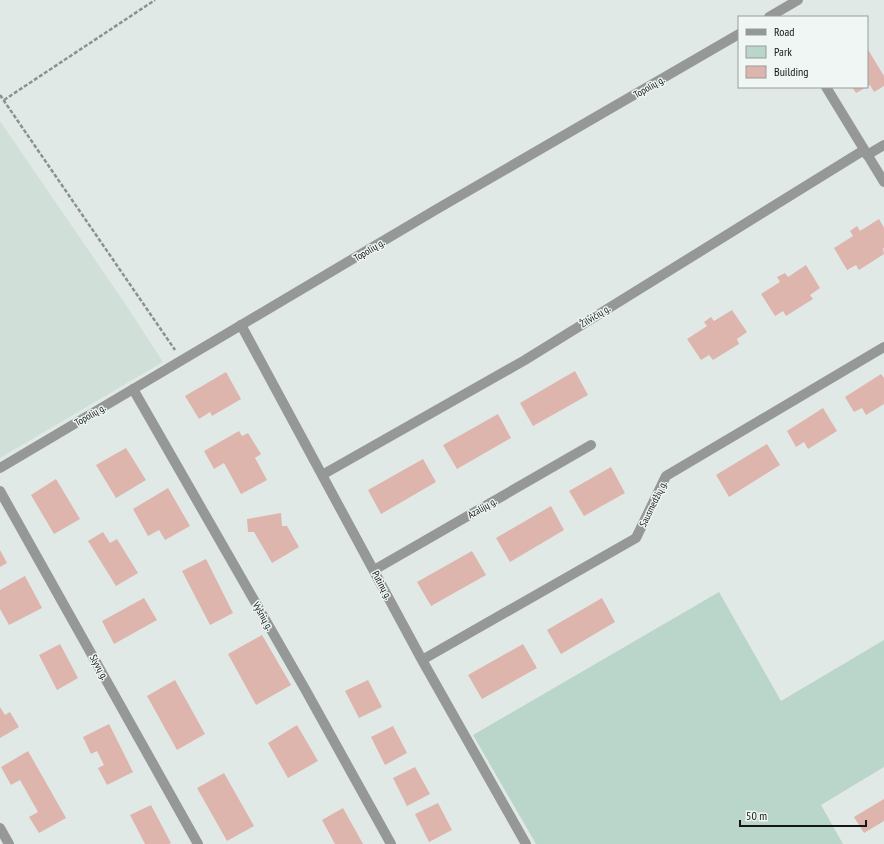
<svg xmlns="http://www.w3.org/2000/svg" width="884" height="844" font-family="'PT Sans Narrow',sans-serif">
<style>
.built{fill:#d0e0d9}
.green{fill:#bad5ca}
.building{fill:#ddb5ac}
.lines{fill:none;stroke-linecap:round;stroke-linejoin:round}
.path{stroke:#8b918e;stroke-width:2.5;stroke-dasharray:4 2;stroke-linecap:butt}
.minor{stroke:#959896;stroke-width:10}
.tertiary{stroke:#959896;stroke-width:10}
.labels{text-anchor:middle;dominant-baseline:central;stroke-width:3;stroke-linejoin:round;paint-order:stroke}
.street-label{font-size:10px;fill:#141716;stroke:#eff6f3}
</style>
<rect width="100%" height="100%" fill="#e1e9e6"/>
<path class="built" d="M0 121 126 305 163 362 0 458Z"/>
<path class="green" d="M719 592 781 701 884 640V767L821 805 843 844H536L473 735Z"/>
<path class="building" d="M867 48 884 76V86L874 92 870 85 867 87Z
M852 87H867L856 93Z
M879 219 884 228V248H883L884 254 859 270 856 265 847 270 834 248 853 236 850 231 857 226 860 231Z
M806 265 820 288 810 295 813 299 786 316 783 311 775 316 761 294 780 282 777 277 785 273 788 277Z
M732 310 747 332 737 339 739 344 713 360 709 355 701 360 687 339 707 326 704 322 711 317 714 321Z
M575 371 588 395 533 426 520 403Z
M226 372 241 399 212 416 210 412 199 419 185 396Z
M881 374 884 378V404L866 415 862 408 854 412 845 397Z
M823 408 837 431 808 449 804 442 796 447 787 431Z
M498 414 511 438 457 469 443 445Z
M239 431 242 436 248 433 261 454 255 458 267 480 241 494 224 463 214 469 204 451Z
M767 444 780 465 729 497 716 475Z
M126 448 146 480 116 498 96 465Z
M423 459 436 482 381 514 368 490Z
M611 467 625 493 584 516 569 491Z
M56 479 80 519 54 534 31 495Z
M168 488 190 526 165 540 159 530 148 536 133 509Z
M551 506 564 530 510 562 496 538Z
M281 513 282 526H287L299 547 272 563 254 532H248L247 519Z
M103 532 110 543 117 539 138 573 116 586 88 541Z
M0 550 7 563 0 567Z
M472 551 486 575 431 606 417 582Z
M206 559 233 613 210 625 182 571Z
M25 576 42 608 9 625 0 609V590Z
M144 598 157 620 114 644 102 621Z
M602 598 615 622 561 654 547 630Z
M262 635 291 685 256 705 228 654Z
M60 644 78 678 57 690 39 655Z
M523 644 537 668 482 699 468 675Z
M175 680 205 734 177 750 147 696Z
M368 680 382 707 359 718 345 691Z
M0 707 5 715 10 712 19 727 0 738Z
M109 724 133 772 107 785 98 768 104 765 97 751 91 754 83 737Z
M297 725 318 761 288 778 268 743Z
M393 726 407 753 385 765 371 737Z
M28 751 66 818 39 833 29 817 38 812 20 780 11 785 1 767Z
M415 767 430 794 407 806 393 778Z
M224 773 254 826 227 841 197 788Z
M884 799V821L864 833 854 817Z
M438 803 452 830 429 842 415 814Z
M151 805 171 843 169 844H145L130 815Z
M343 808 363 844H335L322 820Z"/>
<g class="lines">
<path class="path" d="M0 95 175 350
M4 100 155 0"/>
<path class="minor" d="M826 87 884 182
M867 155 884 145
M241 325 422 660 526 844
M133 389 305 689 391 844
M322 475 525 360 864 150
M0 491 198 844
M374 570 591 445
M422 660 636 538 666 476 884 347
M0 828 9 844"/>
<path class="tertiary" d="M769 17 798 0
M0 468 437 209 739 34"/>
</g>
<g class="labels">
<g class="street-label">
<text transform="translate(649 87) rotate(-30)">Topolių g.</text>
<text transform="translate(369 250) rotate(-31)">Topolių g.</text>
<text transform="translate(595 316) rotate(-32)">Žilvičių g.</text>
<text transform="translate(90 415) rotate(-30)">Topolių g.</text>
<text transform="translate(653 504) rotate(-64)">Sausmedžių g.</text>
<text transform="translate(482 508) rotate(-30)">Azalijų g.</text>
<text transform="translate(382 585) rotate(62)">Putinų g.</text>
<text transform="translate(263 616) rotate(60)">Vyšnių g.</text>
<text transform="translate(99 667) rotate(61)">Slyvų g.</text>
</g>
</g>
<rect x="738" y="16" width="130" height="72" fill="#eff6f3" stroke="#979d9b"/>
<rect x="746" y="29" width="20" height="6" fill="#959896" stroke="#979d9b"/>
<text x="774" y="36" font-size="12" fill="#141716">Road</text>
<rect x="746" y="46" width="20" height="12" fill="#bad5ca" stroke="#979d9b"/>
<text x="774" y="56" font-size="12" fill="#141716">Park</text>
<rect x="746" y="66" width="20" height="12" fill="#ddb5ac" stroke="#979d9b"/>
<text x="774" y="76" font-size="12" fill="#141716">Building</text>
<path d="M740 820v6h126v-6" fill="none" stroke="#141716" stroke-width="2"/>
<text x="746" y="820" font-size="12" fill="#141716" stroke="#eff6f3" stroke-width="3" paint-order="stroke">50 m</text>
</svg>
